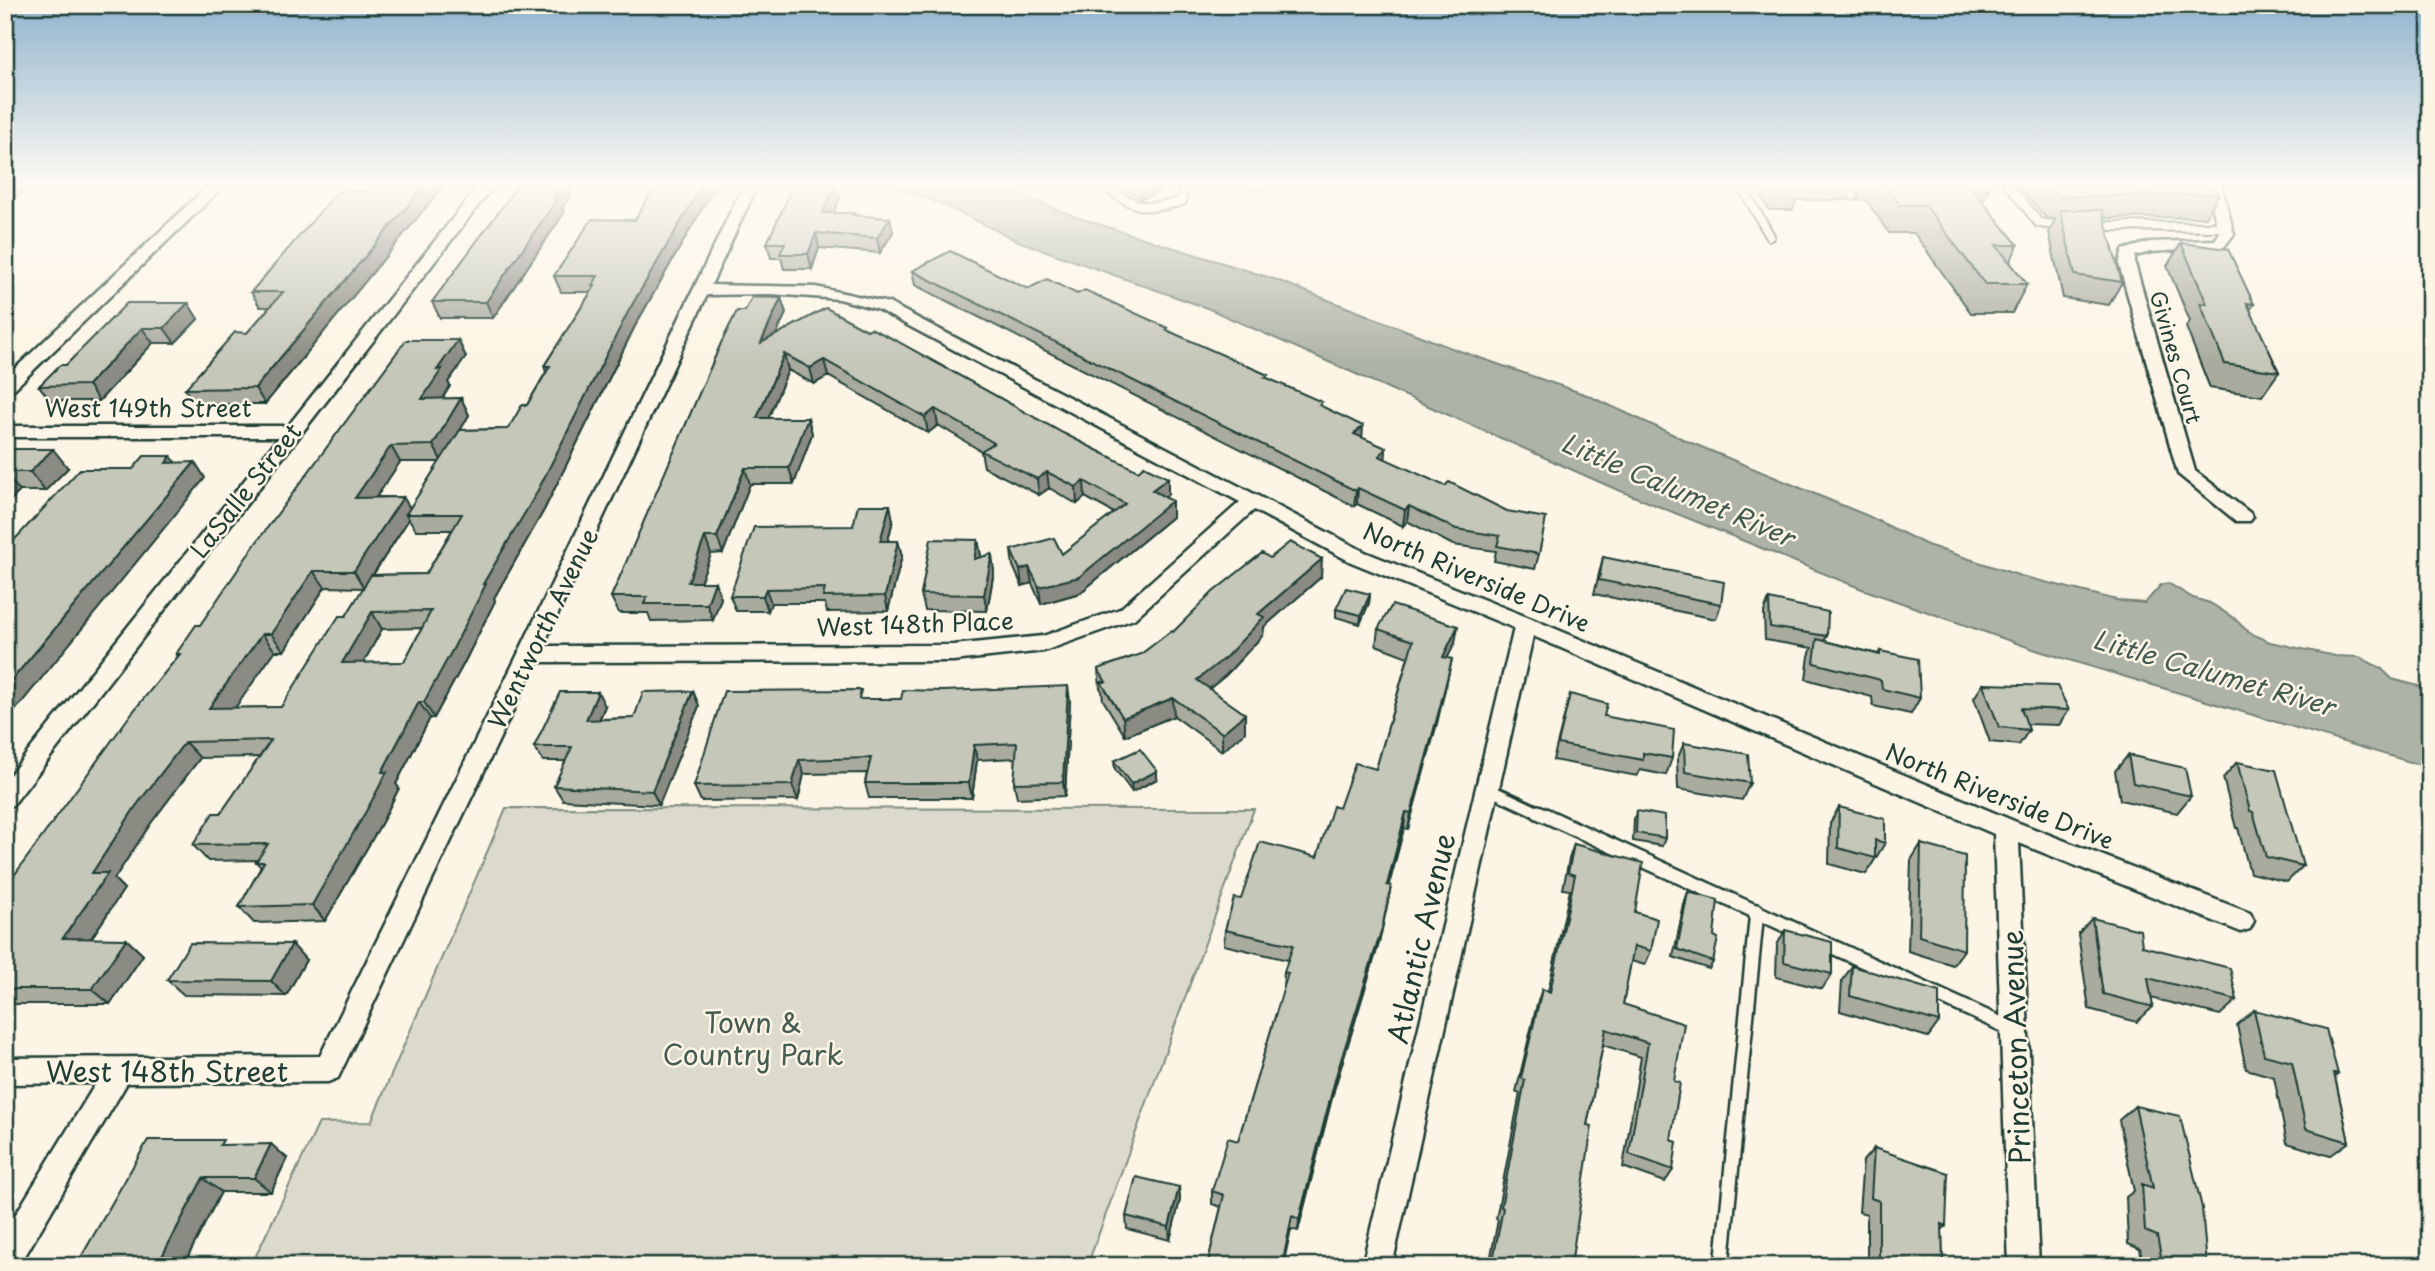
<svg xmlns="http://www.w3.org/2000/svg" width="2435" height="1271" font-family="'Playpen Sans',sans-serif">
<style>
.green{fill:#dcdacc;stroke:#7e8c80;stroke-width:2}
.water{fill:#aeb3a7;stroke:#758479;stroke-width:2}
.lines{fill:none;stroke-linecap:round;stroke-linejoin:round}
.lane-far2-casing{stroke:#1f3d34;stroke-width:12}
.lane-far1-casing{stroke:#1f3d34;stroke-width:16}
.lane-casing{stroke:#1f3d34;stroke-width:18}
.street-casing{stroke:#1f3d34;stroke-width:5}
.lane-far2{stroke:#fcf5e5;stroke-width:8}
.lane-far1{stroke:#fcf5e5;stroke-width:10}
.lane{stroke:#fcf5e5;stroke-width:13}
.street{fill:#fcf5e5;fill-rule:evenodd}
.wall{fill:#a9ab9f;stroke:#1f3d34;stroke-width:2;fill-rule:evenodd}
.shaded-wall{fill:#8a8b82;stroke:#1f3d34;stroke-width:2}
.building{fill:#c5c7b9;stroke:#1f3d34;stroke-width:2;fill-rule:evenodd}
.labels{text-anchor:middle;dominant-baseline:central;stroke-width:5;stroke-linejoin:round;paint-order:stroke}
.far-street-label{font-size:21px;fill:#1f3d34;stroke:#fcf5e5}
.street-label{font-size:24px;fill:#1f3d34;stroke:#fcf5e5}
.water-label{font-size:26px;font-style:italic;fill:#435a51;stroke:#fcf5e5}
.near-street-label{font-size:28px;fill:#1f3d34;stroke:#fcf5e5}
.near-park-label{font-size:28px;fill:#455c52;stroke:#fcf5e5}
</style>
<rect width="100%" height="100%" fill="#fcf5e5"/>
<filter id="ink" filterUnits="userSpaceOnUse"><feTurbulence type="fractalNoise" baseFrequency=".0143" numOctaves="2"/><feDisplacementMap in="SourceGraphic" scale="14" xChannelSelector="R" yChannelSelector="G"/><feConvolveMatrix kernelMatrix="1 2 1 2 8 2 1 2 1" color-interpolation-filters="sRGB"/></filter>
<g filter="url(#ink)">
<path class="green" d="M506 808 1254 809 1087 1266H251L319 1123 371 1122Z"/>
<path class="water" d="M890 184H1008L1035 201 1082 219 1274 279 1454 349 1587 395 1687 441 1868 516 1927 545 2021 576 2121 601 2145 603 2161 585 2168 583 2193 598 2210 603 2234 618 2249 633 2270 642 2335 656 2359 657 2381 668 2392 679 2430 689V768L2039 651 1862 589 1611 487 1207 308 1018 241 950 208Z"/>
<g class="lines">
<g class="lane-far2-casing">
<path id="lane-far2" d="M1101 184C1133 206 1144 213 1182 201L1184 184
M1247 184H1294
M1740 184 1770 236
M1846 184 1853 196
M2008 184 2039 223 2065 226
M2095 226 2225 227"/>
</g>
<g class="lane-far1-casing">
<path id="lane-far1" d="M1486 788 1542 814"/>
</g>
<g class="lane-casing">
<path id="lane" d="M1538 812 2012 1029
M1722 1266 1757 911"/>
</g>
<g class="street-casing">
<path id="street" d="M210 184H226L11 392 5 393V378Z
M480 184H495L13 805 5 807V781L279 437H5V426H288Z
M744 184H758L711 285 816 287 889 303 1365 552 1532 619 2014 821 2250 913 2254 921 2250 929 2241 932 2019 843 2039 1266H2009L1994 834 1533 636 1392 1266H1362L1514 628 1351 562 1254 510 1134 619 1044 651 953 661 536 662 338 1078 328 1082 127 1083 19 1266H5V1232L96 1083 5 1084V1058L320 1056 518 654ZM771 294 839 299 877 309 1240 502 1120 609 1043 636 953 645 543 646 707 295Z
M2207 184H2221L2234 234 2224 247 2151 252 2135 256V264L2195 471 2250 513 2253 517 2250 521H2236L2178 474 2119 264 2123 250 2150 242 2215 240 2219 234Z"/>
</g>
<use href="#lane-far2" class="lane-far2"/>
<use href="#lane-far1" class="lane-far1"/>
<use href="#lane" class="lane"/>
<use href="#street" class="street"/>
</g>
<path class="wall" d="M373 184H443L444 185 265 404H195L185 389 247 333 270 307H260L251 292 367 191Z
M656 184H716L635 326 544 510 494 598 495 601 464 663 434 718H430L396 784 399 788 382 822 325 921 254 923 239 907 261 867 256 862 258 860 208 861 193 845 221 813 260 757 200 758 151 823 114 879 124 889 91 939H126L143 955 110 1004H5V888L178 656 176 654 458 340 466 357 448 382 450 386 442 399 461 398 469 415 460 430 508 429 527 405 546 372 544 366 591 292H561L554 276 635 220ZM400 462H440L410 508 403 497H376ZM409 519 416 530H452L426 574 373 575ZM325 587 364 588 346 616 281 707 234 708 275 651H284ZM422 628 404 662 363 663 382 629Z
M1118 184H1167L1168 188 1141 199Z
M1754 184H1985L1989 189 1983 202 2018 245 2010 262 2027 284 2012 313H1971L1914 233H1889L1866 200H1858L1859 193 1853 185 1848 200H1796L1793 210H1769Z
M2019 184H2209L2219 194 2206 217 2104 218 2122 282 2109 305 2063 298 2049 233 2055 219H2047L2018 186Z
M571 195 562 208 564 213 493 318H440L432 302Z
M840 198 833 213H854L855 215 893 232 880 253 819 248 812 269H784L781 258H771L767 243Z
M2181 243 2254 304 2250 310 2279 372 2262 396 2210 388 2186 327 2190 321 2167 266Z
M912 271 1028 289 1077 294 1169 331 1268 379 1322 407 1362 438 1386 448 1385 459 1539 554 1535 569 1494 561 1496 551 1453 545 1407 521 1403 526 1357 504 1354 506 915 285Z
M781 298 786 313 776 335 1168 494 1165 497 1172 501V517L1080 593 1041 604 1032 583 1022 586 1013 566 1011 550 1062 554 1114 513 1085 497 1077 504 1049 488 1039 495 984 467 981 451 938 425 928 433 828 376 814 384 788 370 768 418H808L812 434 794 484H750L723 553 711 554 700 582 721 598 713 620 651 621 648 613H619L611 597 745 311Z
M188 303 198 319 175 343H153L99 401H51L39 386 66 365Z
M5 449 68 468 45 491H20L5 506Z
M893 520 888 541H898L902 556 888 611 827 612 825 603H771L768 611H736L730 596 853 526Z
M978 540 981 557 994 571 987 611 925 610 921 594Z
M1603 557 1721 604 1716 619 1594 594Z
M1270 558 1321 577 1264 627 1263 635 1226 675 1209 689 1245 714V732L1222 751 1174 716 1125 736 1103 700 1102 691 1100 688 1098 669 1141 654 1173 632Z
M1370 594 1369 603 1360 624 1336 617V609Z
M1769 599 1827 636 1824 641 1878 654 1880 651 1920 698 1911 714 1873 706 1872 697 1806 679 1809 656 1812 648 1765 640 1764 612Z
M1378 629 1455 643 1447 658 1452 659 1437 723 1408 829 1404 828 1389 885 1391 886 1388 901 1379 943 1334 1090 1298 1231 1291 1229 1283 1266H1207L1221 1207 1212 1204V1191L1238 1141 1284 987H1283L1284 972 1288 960 1224 945 1225 930 1241 899 1317 857 1339 808 1376 769 1408 657 1376 645Z
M1983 684 2069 710 2059 725 2027 724 2029 730 2019 745 1990 742 1974 698Z
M693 691 699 706 659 805 563 800 554 786 566 761H543L534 747 605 706 600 719 634 718Z
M1570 694 1672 758 1666 775 1640 770 1637 776 1553 760Z
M864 699 1070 701 1065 796 1017 798 1014 783 1016 758 977 760 972 798H869L865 783 867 773 804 774 798 800 701 801 694 786Z
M1684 743 1750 783 1742 800 1678 789 1677 760Z
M2128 755 2191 796 2177 813 2120 800 2115 771Z
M1114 761 1157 779 1132 792 1115 769Z
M2237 762 2303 866 2287 882 2250 873 2238 828H2236L2223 778Z
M1839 807 1885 843 1866 874 1829 864 1830 823Z
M1637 811 1665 838 1662 846 1633 841 1634 819Z
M1574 844 1635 912 1651 951 1645 965 1631 961 1623 1004 1674 1081 1671 1140 1673 1170 1665 1182 1623 1167 1641 1057 1603 1045 1587 1125 1572 1258 1574 1266H1489L1498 1220 1496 1219 1520 1093 1516 1092 1537 1004 1542 989 1548 991 1570 890 1563 889 1569 859Z
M1921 844 1964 950 1953 965 1908 951 1911 860Z
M1688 892 1714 936 1713 962 1709 969 1673 957 1685 900Z
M2092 918 2142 946 2237 1000 2220 1015 2151 998 2153 1007 2137 1022 2089 1009 2078 934Z
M1785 930 1832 974 1822 989 1776 977 1777 945Z
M306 960 286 996 184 995 167 980Z
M1852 966 1939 1022 1928 1037 1840 1011 1842 981Z
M2254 1010 2338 1074 2335 1077 2349 1142 2330 1156 2287 1143 2274 1077 2246 1069 2237 1025Z
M2135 1106 2207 1266H2143L2140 1249 2128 1244 2126 1197 2134 1191 2119 1120Z
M229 1145 287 1158 271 1192H221L183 1266H76Z
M1874 1148 1946 1226 1942 1230 1943 1266H1867V1214L1859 1212 1863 1161Z
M1179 1187 1180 1200 1170 1240 1127 1229 1126 1216Z"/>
<path class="shaded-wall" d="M7 184H32L5 205V185Z
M426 184H443L444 185 265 404 255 388Z
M562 184H567L571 195 562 208 564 213 493 318 486 302Z
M703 184H716L635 326 544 510 494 598 495 601 464 663 434 718 424 702 483 584 629 310Z
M836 184 840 198 827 227 823 213Z
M1140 184H1167L1168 188 1141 199Z
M890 218 893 232 880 253 877 238Z
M816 233 819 248 812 269 808 254Z
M781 298 786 313 765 359 761 343Z
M188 303 198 319 175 343 164 328Z
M142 328 153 343 99 401 88 385Z
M458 340 466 357 448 382 450 386 431 416 422 399 437 370Z
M784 354 788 370 762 434 757 418Z
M824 360 828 376 814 384 810 368Z
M461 398 469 415 442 462 433 445Z
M935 409 938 425 928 433 925 417Z
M808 418 812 434 794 484 789 468Z
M1363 426 1362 441 1354 434Z
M391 446 400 462 365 514 355 498Z
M1386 448 1385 464 1379 456Z
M53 449 68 468 45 491 30 472Z
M171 456 182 472 166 463Z
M195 462 205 478 5 723V688Z
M745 468 750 484 723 553 717 537Z
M1047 472 1049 488 1039 495 1037 479Z
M5 474 20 491 5 506Z
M1168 478V494L1153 507 1152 490Z
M1084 481 1085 497 1077 504 1076 487Z
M1358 488 1357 504 1354 506 1356 491Z
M403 497 413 513 406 514 409 519 364 588 354 571Z
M1172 501V517L1080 593 1041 604 1039 587Z
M890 505 893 520 884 556 880 541Z
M1409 506 1407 521 1403 526 1405 510Z
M705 537 711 554 694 598 688 582Z
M978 540 981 556 977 576 974 559Z
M898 541 902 556 888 611 885 596Z
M992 554 994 571 987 611 984 595Z
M1322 559 1321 577 1264 627 1263 635 1226 675 1198 698 1197 680 1258 614Z
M1029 567 1032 583 1022 586 1020 570Z
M313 571 325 587 284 651 271 634Z
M715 582 721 598 713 620 707 604Z
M766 589 771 603 768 611 763 596Z
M1370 594 1369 603 1360 624 1361 615Z
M372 612 382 629 354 680 342 663Z
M1458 626 1455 643 1440 673 1443 657Z
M262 634 275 651 223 725 209 708Z
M1452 659 1437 723 1408 829 1411 813Z
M1068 686 1070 701 1065 796 1063 782Z
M693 691 699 706 659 805 652 791Z
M598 692 605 706 593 734 586 720Z
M1173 698 1174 716 1125 736 1123 718Z
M419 702 430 718 396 784 399 788 382 822 325 921 312 905Z
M1245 714V732L1222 751V733Z
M185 742 200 758 151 823 114 879 124 889 81 953 63 938 92 873 136 806Z
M974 745 977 760 972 798 969 783Z
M799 760 804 774 798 800 792 785Z
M1157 771V779L1132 792 1131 784Z
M1406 812 1404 828 1385 900 1387 885Z
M1391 886 1379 943 1334 1090 1298 1231 1299 1219 1336 1076Z
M126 939 143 955 110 1004 92 989Z
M292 944 306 960 286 996 271 981Z
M271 1144 287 1158 271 1192 254 1178Z
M203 1178 221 1192 183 1266H157Z
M1179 1187 1180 1200 1170 1240 1169 1227Z"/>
<path class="building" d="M373 184H426L255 388 185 389 235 332 247 333 283 292H251L338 191H367Z
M519 184H562L553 198H558L486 302H432Z
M656 184H703L629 310 536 494 483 584H486L454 647 424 702H419L382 772H387L369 806 312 905 239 907 264 862H256L268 844 193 845 213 813H221L271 740 185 742 136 806 92 873H108L63 938 126 939 92 989H5V888L131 714 180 654H176L196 625H200L256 543 406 340H458L437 370 442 369 422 399 461 398 433 445 391 446 355 498 403 497 354 571H313L271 634H262L209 708 281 707 339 616H346L371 575 426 574 462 514H406L460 430 508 429 522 405H527L550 366H544L595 286H592L598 276H554L592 219 635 220ZM431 611 404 662 342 663 372 612Z
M794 184H836L823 213H854L853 215 890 218 877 238 816 233 808 254H780L785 243H767Z
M1885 184H1985L1989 189H1972L2018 245H1996L2027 284H1985L1925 205H1900Z
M2047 184H2209L2219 194 2058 197Z
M2060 210H2102L2122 282 2075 275Z
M2181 243 2228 249 2254 304 2247 303 2279 372 2225 364 2200 303 2207 304Z
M950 251 1028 289 1047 279 1077 294 1085 290 1168 328 1166 330 1268 375 1265 377 1322 402 1319 405 1363 426 1354 434 1386 448 1379 456 1445 486 1449 482 1507 511 1546 518 1539 554 1497 546 1500 536 1456 529 1409 506 1405 510 1358 488 1356 491 912 271Z
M752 297 781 298 761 343 826 308 867 330 871 328 895 340 1063 433 1138 471 1144 466 1168 478 1152 490 1172 501 1079 577 1039 587 1029 567 1020 570 1011 550 1054 538 1062 554 1125 504 1084 481 1076 487 1047 472 1037 479 981 451 994 443 935 409 925 417 824 360 810 368 784 354 757 418H808L789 468H745L717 537H705L688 582H715L707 604H644L647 597H611L721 343 737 311H745Z
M127 303H188L164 328H142L88 385 39 386 60 365H66Z
M5 449H53L30 472H5Z
M144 456H171L166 463 195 462 5 688V550L80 469H133Z
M858 505H890L880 541H898L885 596 823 597 825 588 766 589 763 596H730L754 527 853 526Z
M931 539 978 540 974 559 992 554 984 595 921 594Z
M1290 542 1322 559 1258 614 1264 617 1226 657 1197 680 1245 714 1222 733 1173 698 1123 718 1101 682H1106L1098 669 1141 654 1171 631 1173 632 1213 592 1262 553 1270 558Z
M1603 557 1724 582 1721 604 1599 580Z
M1346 588 1370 594 1361 615 1336 609Z
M1769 599 1828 612 1827 636 1770 627Z
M1392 605 1458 626 1443 657 1452 659 1440 707 1411 813 1406 812 1387 885 1391 886 1382 928 1336 1076 1299 1219 1292 1216 1282 1266H1207L1224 1195 1212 1191 1228 1138 1238 1141 1288 973 1284 972 1293 945 1225 930 1234 898 1241 899 1260 842 1317 857 1333 806 1339 808 1355 763 1376 769 1413 641 1378 629Z
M1817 639 1880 655V651L1918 659 1920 698 1882 689 1881 680 1814 663Z
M1983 684 2057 686 2069 710 2021 708 2029 730 1999 727Z
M1068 686 1063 782 1014 783 1017 743 974 745 969 783H865L871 758 799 760 792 785 694 786 724 691 861 690 859 699H901L903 690 943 691Z
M693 691 652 791 554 786 572 747H534L560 692H598L586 720 634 718 643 692Z
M1570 694 1607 704 1604 716 1674 730 1672 758 1643 753V760L1558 744Z
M1684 743 1748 754 1750 783 1685 772Z
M1140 749 1157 771 1131 784 1114 761Z
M2128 755 2185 768 2191 796 2133 783Z
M2237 762 2276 770 2303 866 2266 857 2253 812 2250 811Z
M1839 807 1885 819V843L1875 840V858L1838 848Z
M1637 811 1665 816V838L1636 833Z
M1574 844 1643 863 1635 912 1657 919 1651 951 1634 946 1623 1004 1684 1024 1674 1081 1680 1083 1671 1140 1677 1142 1673 1170 1629 1154 1648 1043 1606 1029 1587 1125 1592 1126 1572 1258 1575 1259 1574 1266H1492L1503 1208 1501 1207 1525 1080 1521 1078 1542 989 1550 992 1575 875 1568 873Z
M1921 844 1965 856 1964 950 1919 936Z
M1688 892 1718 900 1714 936 1718 938 1713 962 1677 949Z
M2092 918 2140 930 2142 946 2230 968 2237 1000 2148 978 2153 1007 2103 994Z
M1785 930 1832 942V974L1784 962Z
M190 943 292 944 271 981 167 980Z
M1852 966 1939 992V1022L1850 996Z
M2254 1010 2326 1029 2338 1074 2334 1073 2349 1142 2306 1129 2292 1062 2264 1055Z
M2135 1106 2180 1116 2202 1208 2207 1266H2163L2157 1236 2145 1231 2142 1184 2153 1188Z
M148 1140H223L220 1145 271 1144 254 1178H203L157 1266H76Z
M1874 1148 1948 1173 1946 1226 1942 1224 1943 1266H1879V1201L1871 1198Z
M1136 1177 1179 1187 1169 1227 1126 1216Z"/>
</g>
<linearGradient id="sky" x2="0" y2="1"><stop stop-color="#91b4ce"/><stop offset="0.51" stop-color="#fefaf3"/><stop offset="1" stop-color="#fefaf3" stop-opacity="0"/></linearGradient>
<rect width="2435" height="362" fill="url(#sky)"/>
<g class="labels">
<g class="far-street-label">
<text transform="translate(2177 357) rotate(74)">Givines Court</text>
</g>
<g class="street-label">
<text x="148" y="407">West 149th Street</text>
<text transform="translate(245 490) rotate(-52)">LaSalle Street</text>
<text transform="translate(1477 576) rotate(23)">North Riverside Drive</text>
<text transform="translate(915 623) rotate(-2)">West 148th Place</text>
<text transform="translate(542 628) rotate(-64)">Wentworth Avenue</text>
<text transform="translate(2000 795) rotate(22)">North Riverside Drive</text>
</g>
<g class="water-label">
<text transform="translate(1678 489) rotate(23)">Little Calumet River</text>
<text transform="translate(2214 672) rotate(16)">Little Calumet River</text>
</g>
<g class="near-street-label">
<text transform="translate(1420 938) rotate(-77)">Atlantic Avenue</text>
<text transform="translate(2015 1047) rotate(-92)">Princeton Avenue</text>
<text x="167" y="1070">West 148th Street</text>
</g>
<g class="near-park-label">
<text x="753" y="1021">Town &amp;<tspan x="753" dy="32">Country Park</tspan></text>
</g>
</g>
<rect width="2435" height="1271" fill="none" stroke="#fcf5e5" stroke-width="28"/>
<rect x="14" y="14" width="2407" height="1243" fill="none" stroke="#1f3d34" stroke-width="2.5" filter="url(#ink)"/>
</svg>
